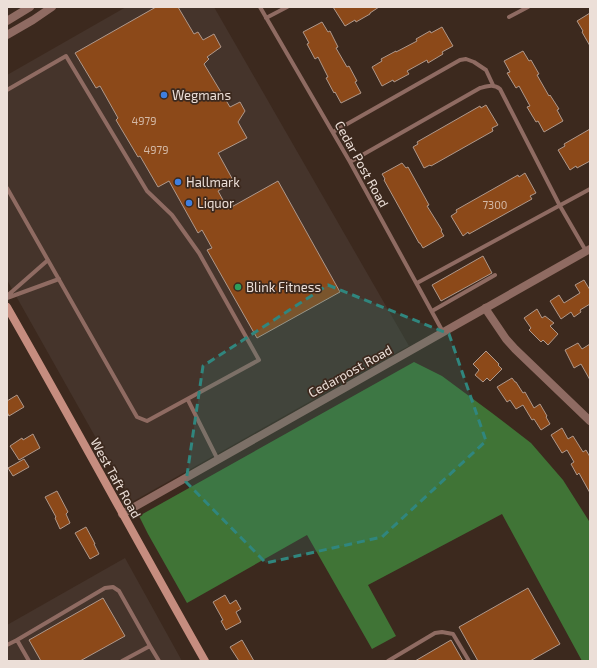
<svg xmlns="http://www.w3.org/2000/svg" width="597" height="668" font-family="'Exo 2',sans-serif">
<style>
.commercial{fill:#45342b}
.forest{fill:#407436}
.building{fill:#8c4919;stroke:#af988b}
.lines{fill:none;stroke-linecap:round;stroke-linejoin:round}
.lane{stroke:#8f6b62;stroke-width:4}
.street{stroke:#8f6b62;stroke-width:8}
.secondary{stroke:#c68d7f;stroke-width:8}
.marked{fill:#30867e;fill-opacity:0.2;stroke:#30867e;stroke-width:3;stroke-dasharray:8 5;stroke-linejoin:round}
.shop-dot{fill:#3f7fe0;stroke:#3c291e;stroke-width:1.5}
.leisure-dot{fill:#2e9e5b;stroke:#3c291e;stroke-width:1.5}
.labels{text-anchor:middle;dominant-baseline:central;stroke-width:3.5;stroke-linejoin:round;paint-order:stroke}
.number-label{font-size:11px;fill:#d4baa8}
.poi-label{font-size:13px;fill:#ecdfd8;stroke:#3c291e;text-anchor:start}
.street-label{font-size:13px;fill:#ecdfd8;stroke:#3c291e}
</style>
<rect width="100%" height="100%" fill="#3c291e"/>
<path class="commercial" d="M126 7H214L409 346 403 349 132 502 7 280V75Z
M125 558 182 661H7V625Z"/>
<path class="forest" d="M414 362 442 376 492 413 531 443 563 480 589 521 590 661H582L502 514 368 585 396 636 372 649 307 535 187 603 148 534 139 516Z"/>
<path class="building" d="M156 7H178L194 34 198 32 203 40 214 34 221 47 207 57 209 59 204 64 230 107 240 102 245 111 238 122 247 138 218 153 234 182 218 191 228 209 278 181 340 292 257 338 207 250 212 248 202 230 198 233 169 181 158 187 140 156 138 157 116 120 118 118 100 86 96 88 75 53Z
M333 7H379L370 13V14L356 22 355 20 345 26Z
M590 13V46L582 32 583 31 577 21Z
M322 22 328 32 330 31 338 47 336 48 347 67 349 66 357 81 355 82 361 93 341 103 335 92 334 93 326 78 328 77 318 57 315 59 307 44 309 43 303 32Z
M442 27 453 46 442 52 443 54 428 63 427 60 407 71 409 74 394 82 393 80 382 86 372 67 382 61 381 59 396 51V52L417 41 416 39 430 31 431 33Z
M523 51 529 61 531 60 539 74 537 75 549 96 550 95 559 109 557 110 563 121 544 132 538 121 536 122 527 107 530 106 519 86 516 88 507 73 510 72 504 61Z
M486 105 498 125 492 128 493 131 431 166 430 165 424 168 413 147 418 144 417 142 480 106 481 108Z
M590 129V161L577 168 576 166 570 170 558 150 565 146 564 144Z
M402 163 406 168 408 167 429 205 427 206 442 230 441 231 444 236 423 248 420 243H419L384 180 385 179 382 174Z
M525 173 536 193 530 196 532 199 469 234 468 232 463 236 451 216 457 212 456 210 518 175 519 177Z
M483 256 492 273 441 301 432 285Z
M584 280 590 290V304L580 310 581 312 574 317 571 312 561 319 550 301 559 295 564 303 580 293 575 285Z
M537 309 542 318 545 316 554 323 550 326 558 334 548 345 543 340 541 342 529 330 531 328 524 318Z
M578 343 582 349 590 344V380L581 364 574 368 565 350Z
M486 351 499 364 498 365 502 369 490 381 487 378 483 382 475 375 479 370 473 364Z
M512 378 515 382H516L523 393 525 392 534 408 540 404 547 416 546 417 550 424 541 430 534 419 532 420 523 405 516 409 510 400 507 402 497 387Z
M17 395 24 407 9 416 7 412V401Z
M562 428 568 439 573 436 583 452 586 450 590 457V493L579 473 577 475 571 464 574 462 567 450 562 453 551 435Z
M33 434 40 448 19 460 10 446 22 438 23 440Z
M24 459 29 467 13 476 8 468Z
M57 491 68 512 66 514 70 523 60 529 55 518 56 517 45 497Z
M86 527 93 540 95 544H94L99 554 90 559 75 533Z
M528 588 560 644 530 661H478L459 627Z
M225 595 230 604 236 600 241 609 236 612 241 622 226 630 221 621 223 620 213 602Z
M103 598 125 636 80 661H41L29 640Z
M242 640 254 661H239L230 647Z
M451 640 463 661H415Z"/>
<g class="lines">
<path class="lane" d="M260 7 350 162 443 332
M509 17 528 7
M266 18 287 7
M7 90 66 56 147 191 172 215 199 253 259 360 147 421 137 417 7 188
M333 132 460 60 466 59 474 62 486 70 493 85
M350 162 480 88C488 86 494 84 500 89L560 206 586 251
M417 283 590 189
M7 296 48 260
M7 298 59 279
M432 311 495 275
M188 400 218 460
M7 645 17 640
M150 646 159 661
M29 661 17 640 105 588 113 587 119 591 150 646 122 661
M388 661 435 633 442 632 453 634 469 661"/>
<path class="street" d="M7 21 30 7
M7 35 33 20 52 7
M485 308 506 339 515 349 590 421
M122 514 590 249"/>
<path class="secondary" d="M7 307C74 424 138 543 205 661"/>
</g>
<path class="marked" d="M328 285 449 334 486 441 382 537 266 563 186 482 203 366Z"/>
<g class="shop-dot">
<circle cx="164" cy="95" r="4"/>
<circle cx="178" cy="182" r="4"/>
<circle cx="189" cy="203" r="4"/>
</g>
<circle class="leisure-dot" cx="238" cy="287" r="4"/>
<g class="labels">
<g class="number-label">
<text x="144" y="120">4979</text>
<text x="156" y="149">4979</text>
<text x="495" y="204">7300</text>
</g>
<g class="poi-label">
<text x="172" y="95">Wegmans</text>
<text x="186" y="182">Hallmark</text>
<text x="197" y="203">Liquor</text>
<text x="246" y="287">Blink Fitness</text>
</g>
<g class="street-label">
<text transform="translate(362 164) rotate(61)">Cedar Post Road</text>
<text transform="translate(350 371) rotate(-29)">Cedarpost Road</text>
<text transform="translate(116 478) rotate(61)">West Taft Road</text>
</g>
</g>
<rect width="597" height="668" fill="none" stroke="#ecdfd8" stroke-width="16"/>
</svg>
